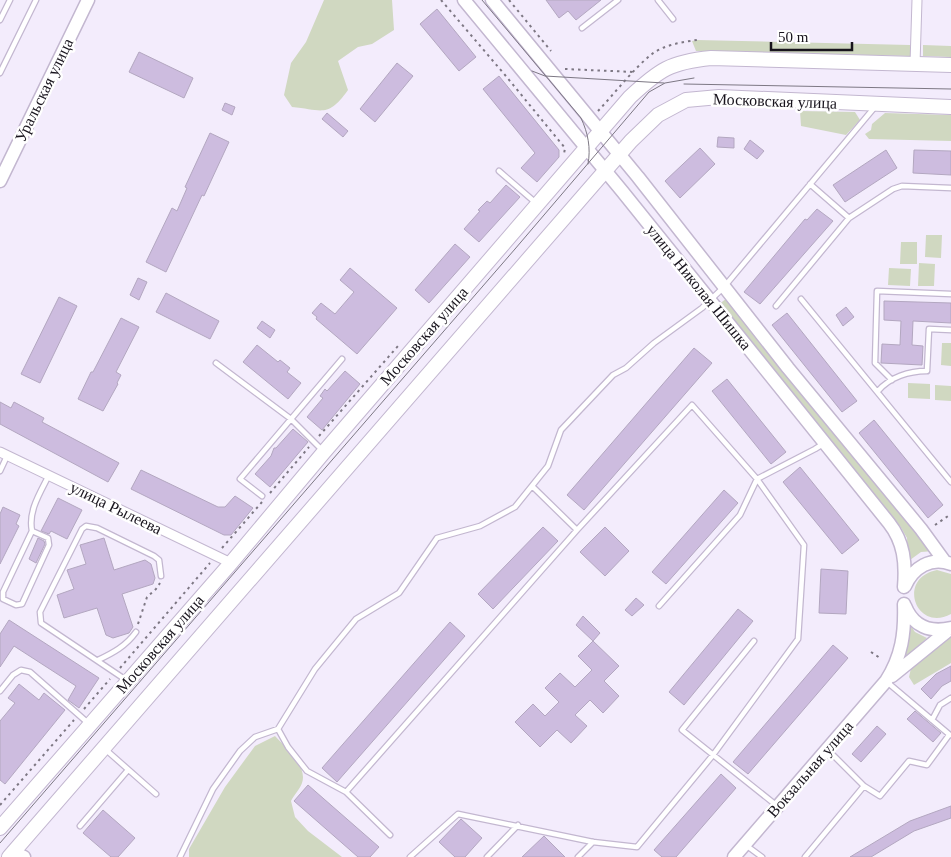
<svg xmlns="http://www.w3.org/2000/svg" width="951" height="857" font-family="'Times New Roman',serif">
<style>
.green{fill:#d0d8c1}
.building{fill:#cdbcdf;stroke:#b3a7c0}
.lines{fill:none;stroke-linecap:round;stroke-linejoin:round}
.lane-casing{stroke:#c3b7d0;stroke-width:7}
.street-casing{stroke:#c3b7d0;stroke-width:11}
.secondary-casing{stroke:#c3b7d0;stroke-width:15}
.primary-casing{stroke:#c3b7d0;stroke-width:16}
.path{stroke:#7d7783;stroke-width:2;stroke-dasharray:2.5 4;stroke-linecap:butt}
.lane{stroke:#fff;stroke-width:4.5}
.street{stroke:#fff;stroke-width:9}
.secondary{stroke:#fff;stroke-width:12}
.primary{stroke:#fff;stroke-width:14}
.tram{stroke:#7d7884;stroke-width:1}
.labels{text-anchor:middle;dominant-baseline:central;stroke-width:5;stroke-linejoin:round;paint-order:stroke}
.street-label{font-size:16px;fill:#18141d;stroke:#fff}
</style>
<rect width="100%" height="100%" fill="#f3ecfc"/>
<path class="green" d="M324 0H392L394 30 372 44 358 47 338 61 348 90C328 118 323 110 292 107L284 95 291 63 306 42Z
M697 40 910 45V56L696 51 692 41Z
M923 45 951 46V57L923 56Z
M800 111 855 112 860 120 846 135 801 126Z
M885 113 951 115V141L869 139 865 134 871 130 872 124Z
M926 235H942L941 258 925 257Z
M901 242H917V264H900Z
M919 263 935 264 934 286H918Z
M889 268 911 269 910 286 888 285Z
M727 298 934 551 921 552 910 560 908 559 907 538 900 526 718 305Z
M942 343H951V366L941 365Z
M908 383 930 384V399L908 398Z
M935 385 951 386V401L935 400Z
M937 570 951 574V614C916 633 896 578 937 570Z
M910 625 915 632 927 638 905 658Z
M951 634V663L914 685 909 677 912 664Z
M275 736C285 747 308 766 302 783 300 789 294 795 291 801L295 817 308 831 342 857H189V849L225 787 244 761 255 746Z"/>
<path class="building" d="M546 0H601L576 20 568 11 559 18Z
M437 9 476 57 459 71 420 24Z
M139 52 193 78 184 98 129 72Z
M397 63 413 76 375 122 360 109Z
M499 76 559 150V157L537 182 521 168 535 153 483 89Z
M225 103 235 107 232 115 222 110Z
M327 113 348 131 343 137 322 119Z
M210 133 229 142 204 196 202 195 166 272 146 262 172 208 177 211 187 188 185 187Z
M718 137 734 138V148L717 147Z
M750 140 764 151 757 159 744 149Z
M700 148 715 164 680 198 665 181Z
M886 150 897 168 845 202 833 185Z
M914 150 951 151V175L913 173Z
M506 185 520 197 479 242 464 229 480 211 478 210 487 201 490 203Z
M817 209 833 221 760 304 744 292 805 219 807 220Z
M455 244 470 257 429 303 415 290Z
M350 268 397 308 357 354 316 319 317 317 312 313 321 303 335 314 354 292 340 280Z
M138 278 147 282 139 300 130 295Z
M166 293 219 321 210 339 156 312Z
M59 297 77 306 40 383 21 374Z
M884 301 951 303V323L913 321 912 345 923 346 922 365 881 363 882 344 900 345 901 321 884 320Z
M846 307 854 317 843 326 836 315Z
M787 313 857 401 842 412 772 325Z
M121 318 139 327 116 372 121 375 117 383 118 384 103 411 78 399 91 372H93Z
M262 321 275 330 270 338 257 328Z
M257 345 278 362 280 360 290 368 287 372 301 383 288 399 243 362Z
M694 348 712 363 584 510 567 495Z
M345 371 360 384 322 430 307 417 323 398 320 396 325 389 327 391Z
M727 379 786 452 771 464 712 391Z
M0 402 11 408 14 402 44 418 42 422 119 463 108 482 0 424Z
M874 420 943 505 928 518 859 433Z
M293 429 308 442 270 487 255 474 271 456 274 448H276Z
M800 467 859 540 842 554 783 482Z
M141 470 218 507H225L235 496 253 508 231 535H224L131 489Z
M724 490 738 503 666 584 652 572Z
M58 498 82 510 67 539 51 531 49 534 41 531Z
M3 507 20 515 16 524 19 526 0 564V514Z
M543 527 558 541 493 609 478 594Z
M605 527 629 551 605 576 580 552Z
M38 538 44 541 45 544 36 563 29 559Z
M104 538 114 570 145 560 151 564 155 578 153 584 122 594 133 627 129 633 113 638 106 635 97 608 64 618 57 595 74 589 67 570 86 564 80 545Z
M821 569 848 571 846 614 819 613Z
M636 598 644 605 632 616 625 610Z
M738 609 753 621 684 705 669 692Z
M583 616 600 633 593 641 619 666 604 681 619 696 603 713 590 700 575 715 587 726 571 743 557 730 540 747 515 722 533 704 545 716 559 702 545 688 560 673 575 687 592 670 578 656 593 641 576 625Z
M9 620 99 678 79 708 68 700 76 686 14 646 0 667V634Z
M450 622 465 636 337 782 322 768Z
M833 645 848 658 748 774 733 762Z
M951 666V681L942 686 931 699 921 689 936 674Z
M19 684 39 700 44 693 65 710 5 784 0 780V721L15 703 8 698Z
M915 711 941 733 933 742 907 719Z
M877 726 886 734 861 762 852 754Z
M721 774 736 788 676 857H662L654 850Z
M308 785 379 847 370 857H358L294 801Z
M951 806V818L914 831 871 857H850L910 821Z
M103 810 135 838 118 857H111L83 833Z
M461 819 482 838 465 857H455L439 842Z
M544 836 565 857H522Z"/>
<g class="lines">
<g class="lane-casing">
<path id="lane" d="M658 0 673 19
M0 20 10 0
M582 28 618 0
M0 73 36 0
M499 171 536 203
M810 184 849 218 893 189 902 186 951 188
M801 299 951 482
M776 306 849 218
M216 363 291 419 323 451
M892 380 875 363 877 291 951 294
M878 391C890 377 909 371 927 371L929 329 951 330
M0 471 7 456
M532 486 577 530
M262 496 240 479 342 359
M32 531 48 538 49 545 22 604 16 605 3 599V592L32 531C28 511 40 493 49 475
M659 606 740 515 757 479 815 449 823 444
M754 641 682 730 776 805
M98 660C113 653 126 646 136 632
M126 680 41 623 40 612 82 529 86 526 97 528 154 556 159 560 161 576
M887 682 950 735
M0 691 13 675 21 670 30 672 88 723
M932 720 940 705 951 698
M278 729 288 747 307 771 346 792 390 835
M105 749 156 794
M864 786 880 796 909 761 927 765 949 735
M346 792 577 530 692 405 757 479 804 545 798 639 713 755 637 847 593 842 458 814 410 857
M80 826 128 770
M747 846 762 857
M180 857 213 789 240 751 255 737 278 729 315 669 356 619 399 593 437 538 480 526 515 507 548 466 561 430 613 375 626 368 654 343 702 308 724 287 874 108
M487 857 518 825
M578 857 593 842
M805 857 864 786 828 750"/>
</g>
<g class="street-casing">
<path id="street" d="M915 64 917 0
M0 452 231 563"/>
</g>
<g class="secondary-casing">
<path id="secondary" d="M464 0 622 191 889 523C904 542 906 563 904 587
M492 0 638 177 788 368 921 529 945 562
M0 181 88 0
M905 586C913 568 931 556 951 564
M905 606C913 626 930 633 951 628
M892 676 950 629
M13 852 24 857
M734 857 886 681C902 656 905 633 904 604"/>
</g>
<g class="primary-casing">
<path id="primary" d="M0 828 231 563 324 452 630 97C659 70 670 62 711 58L951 65
M9 857 631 141 658 115 686 100 719 97 951 107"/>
</g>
<path class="path" d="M441 0 505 75 565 148 564 154
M509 0 551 51
M565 69 634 72
M598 111C615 93 633 69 652 54 664 45 682 42 697 40
M319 436 398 346
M270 493 309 447
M935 525 951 514
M222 548 262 502
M138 624 147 597 156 589 160 583
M871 652 880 658
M120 668 210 563
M84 709 110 679
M0 805 74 720"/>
<use href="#lane" class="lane"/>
<use href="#street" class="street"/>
<use href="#secondary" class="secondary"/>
<use href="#primary" class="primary"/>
<path class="tram" d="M482 0 581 118C588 133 591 148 588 164
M532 71 545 76 664 83
M684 84 951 89
M0 843 515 249 649 92 665 83 694 78"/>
</g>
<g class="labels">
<g class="street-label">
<text transform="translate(44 90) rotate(-64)">Уральская улица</text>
<text transform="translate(775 101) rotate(2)">Московская улица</text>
<text transform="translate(699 287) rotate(51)">улица Николая Шишка</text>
<text transform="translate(424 336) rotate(-49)">Московская улица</text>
<text transform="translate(116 508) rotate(26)">улица Рылеева</text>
<text transform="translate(160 644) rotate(-49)">Московская улица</text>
<text transform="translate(810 769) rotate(-49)">Вокзальная улица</text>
</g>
</g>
<path d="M771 42v8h81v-8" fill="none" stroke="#18141d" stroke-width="2.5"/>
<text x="778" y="42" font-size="15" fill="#18141d" stroke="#ffffff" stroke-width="4" paint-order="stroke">50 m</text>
</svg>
